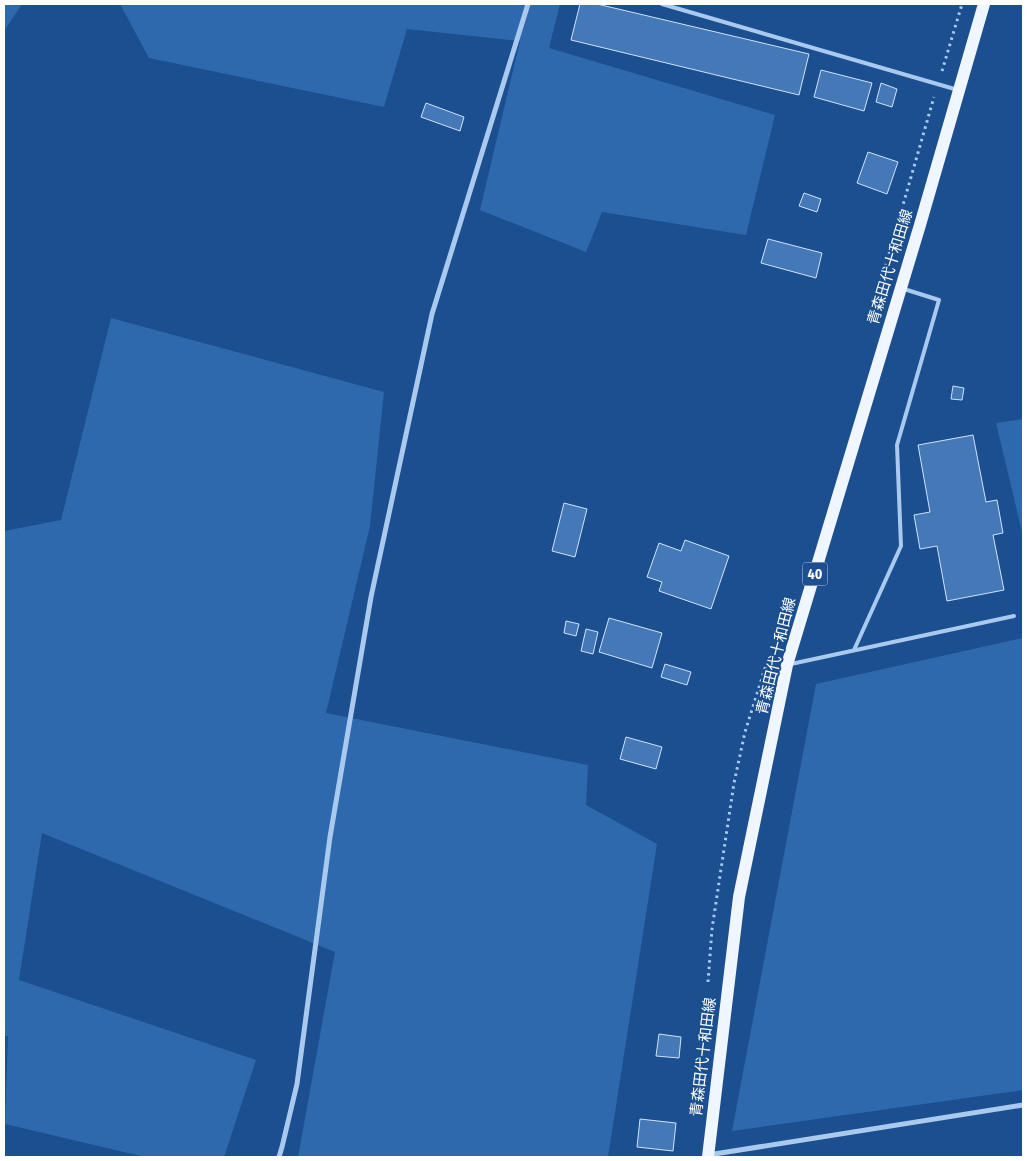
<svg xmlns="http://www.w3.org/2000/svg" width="1027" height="1161" font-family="'Fira Sans Condensed','Noto Sans JP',sans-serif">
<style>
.green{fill:#2e69ad}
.building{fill:#4478b7;stroke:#cfe3fa}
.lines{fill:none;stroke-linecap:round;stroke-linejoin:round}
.path{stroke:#a9c9ee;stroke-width:3;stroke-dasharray:2.5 4;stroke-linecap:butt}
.service{stroke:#a9c9ee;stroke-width:4}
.minor{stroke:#a9c9ee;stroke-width:5}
.primary{stroke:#f0f6ff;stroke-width:12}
.labels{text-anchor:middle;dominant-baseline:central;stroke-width:4;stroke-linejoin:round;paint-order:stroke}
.shield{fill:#1b4f8f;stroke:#bbcadd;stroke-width:1}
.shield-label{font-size:14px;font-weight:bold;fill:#fff}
.street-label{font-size:15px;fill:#fff;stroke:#1b4f8f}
</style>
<rect width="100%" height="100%" fill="#1b4f8f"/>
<path class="green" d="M4 4H22L4 31Z
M120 4H560L549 48 775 115 746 235 602 212 586 252 480 210 520 41 407 29 384 107 149 58Z
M111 318 384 392 370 526 326 713 588 765 586 805 657 844 608 1157H298L335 952 42 833 19 980 256 1060 224 1157H145L5 1124 8 1036H4V531L61 520Z
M1023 419V536L996 423Z
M1023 638V1090L732 1131 816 684Z"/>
<path class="building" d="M580 4H597L809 54 799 95 571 40Z
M821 70 872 83 864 111 814 97Z
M881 83 897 89 892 107 876 102Z
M426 103 464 117 460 131 421 117Z
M868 152 898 162 887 194 857 183Z
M804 193 821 199 817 212 799 206Z
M768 239 822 253 816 278 761 263Z
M953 386 964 388 962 400 951 399Z
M973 435 986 502 997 500 1003 533 993 535 1004 590 947 601 937 546 920 549 914 515 930 512 918 445Z
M564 503 587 509 575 557 552 551Z
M685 540 729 556 711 609 659 591 662 582 647 577 659 543 681 551Z
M609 618 662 633 652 668 599 652Z
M566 621 579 624 576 636 564 633Z
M586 629 598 632 593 654 581 651Z
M665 664 691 672 687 685 661 677Z
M626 737 662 747 656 769 620 759Z
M659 1034 681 1037 679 1058 656 1056Z
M640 1119 676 1123 673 1151 637 1147Z"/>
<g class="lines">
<path class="path" d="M942 71 962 4
M880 285 934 97
M708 982 712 929 734 783 745 732 766 665"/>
<path class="service" d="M662 4 958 90
M854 650 901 546 897 445 939 300 904 289
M791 664 1014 616"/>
<path class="minor" d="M708 1155 1023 1105
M279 1157 282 1147 297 1084 330 837 371 597 432 314 528 4"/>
<path class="primary" d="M708 1157 739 897 787 665 920 225 984 4"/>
</g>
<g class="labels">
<rect class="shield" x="802.5" y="562.5" width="25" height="23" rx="4"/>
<g class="shield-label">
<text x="815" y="574">40</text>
</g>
<g class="street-label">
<text transform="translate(890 267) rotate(-73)">青森田代十和田線</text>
<text transform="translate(776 656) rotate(-76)">青森田代十和田線</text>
<text transform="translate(703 1057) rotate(-83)">青森田代十和田線</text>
</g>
</g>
<rect width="1027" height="1161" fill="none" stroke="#ffffff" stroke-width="10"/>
</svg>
